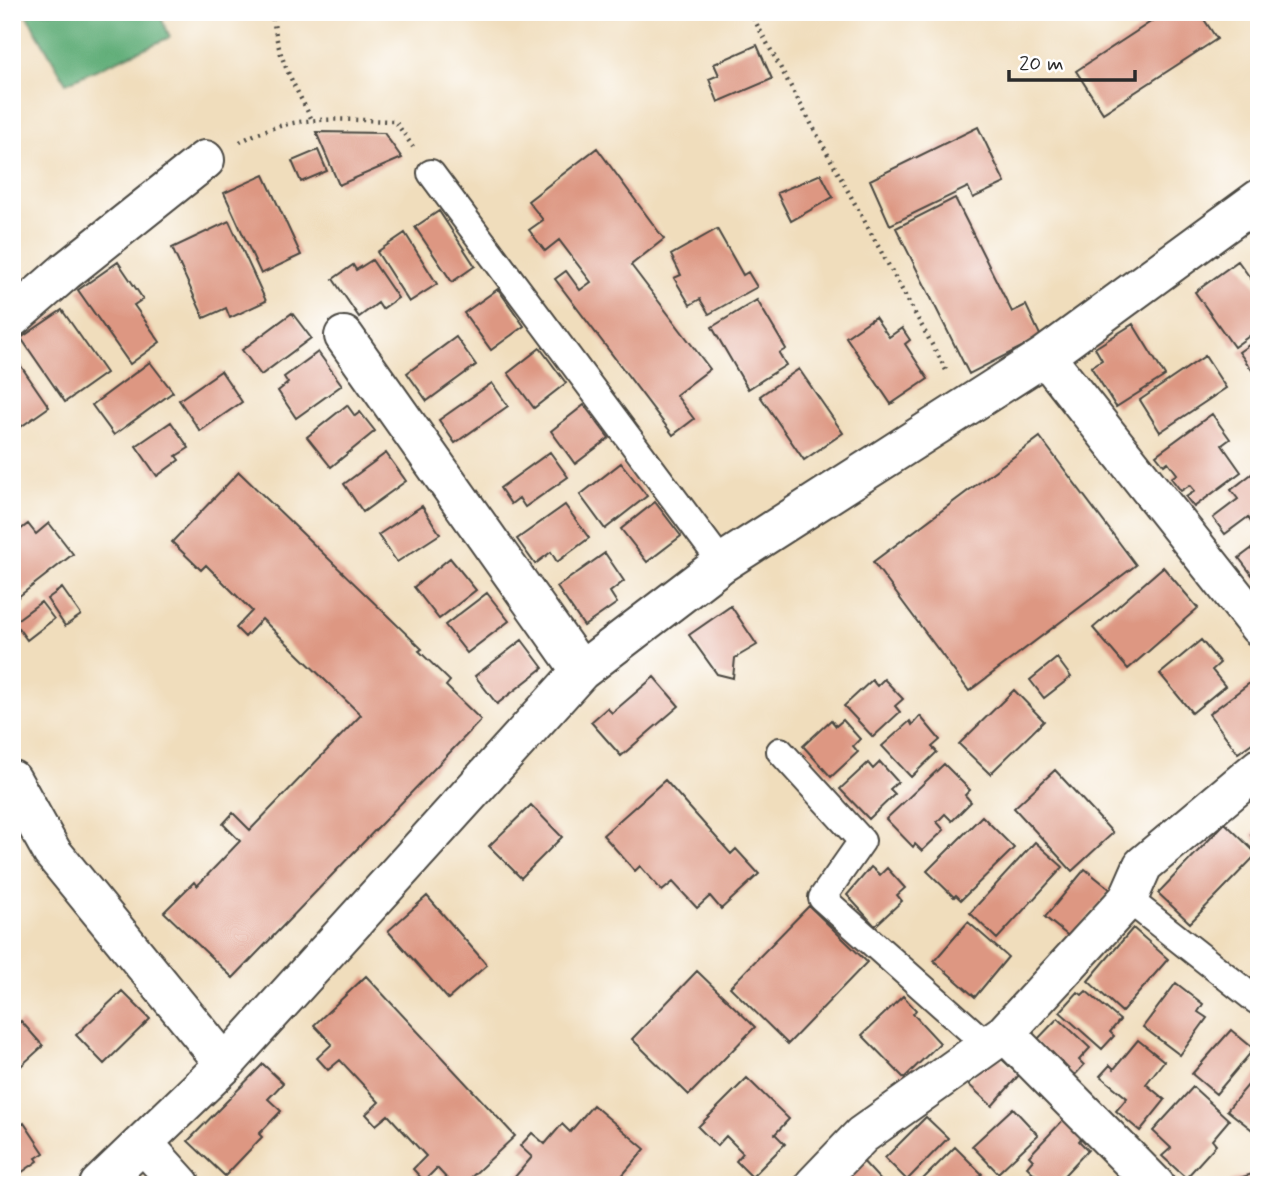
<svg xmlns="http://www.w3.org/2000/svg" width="1271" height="1197" font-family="Mynerve,sans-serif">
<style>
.forest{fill:#60ad78;stroke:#466c52;stroke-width:2}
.building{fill:#dd9782}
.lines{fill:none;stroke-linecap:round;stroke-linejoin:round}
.lane-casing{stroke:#494641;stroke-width:30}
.street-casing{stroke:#494641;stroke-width:42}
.path{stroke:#494641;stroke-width:4.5;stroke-dasharray:2 5;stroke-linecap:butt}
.lane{stroke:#fff;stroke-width:26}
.street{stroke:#fff;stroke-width:38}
</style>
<rect width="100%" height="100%" fill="#fff"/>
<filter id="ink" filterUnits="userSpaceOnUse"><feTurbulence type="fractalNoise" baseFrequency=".0143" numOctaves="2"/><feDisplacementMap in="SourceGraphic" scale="14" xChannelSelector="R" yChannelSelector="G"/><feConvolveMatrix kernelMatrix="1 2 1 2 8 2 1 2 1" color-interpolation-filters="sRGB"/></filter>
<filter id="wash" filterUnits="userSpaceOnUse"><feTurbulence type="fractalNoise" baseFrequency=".00686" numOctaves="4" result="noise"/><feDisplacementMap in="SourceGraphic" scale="28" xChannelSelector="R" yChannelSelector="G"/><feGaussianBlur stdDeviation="1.57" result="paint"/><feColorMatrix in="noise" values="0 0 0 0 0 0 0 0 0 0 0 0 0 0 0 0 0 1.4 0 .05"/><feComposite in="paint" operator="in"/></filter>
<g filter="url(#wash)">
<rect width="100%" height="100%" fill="#f0ddbc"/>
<path class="forest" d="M25 12H171L161 18 170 37 66 83Z"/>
<g id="blocks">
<path class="building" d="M1166 12H1199L1217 39 1103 113 1076 71Z
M757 45 772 79 718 102 709 79 719 75 714 64Z
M978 127 1005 183 973 198 968 187 890 225 870 180Z
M316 132 384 133 402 158 339 185Z
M597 148 664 239 631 265 710 369 676 395 694 419 673 435 555 279 566 271 580 290 591 282 559 240 545 251 529 230 543 220 528 201Z
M318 150 327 171 301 182 292 161Z
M821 174 833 197 791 221 777 193Z
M264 175 301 255 261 274 224 193Z
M955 198 1012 312 1026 305 1041 337 969 374 896 228Z
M439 211 475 266 452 282 415 227Z
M229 221 266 301 230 318 226 308 204 318 172 248Z
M717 229 743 275 748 272 757 287 709 314 700 299 690 305 674 278 681 275 671 255Z
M405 233 437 284 409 302 377 252Z
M372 260 398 298 382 309 378 303 359 317 333 279 353 265 356 270Z
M1238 261 1259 290V329L1234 347 1195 292Z
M118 262 143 299 134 305 160 342 130 364 78 290Z
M498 289 524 326 491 350 464 313Z
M757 300 786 349 779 353 786 365 748 389 712 327Z
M62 310 106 373 65 402 21 338Z
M292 313 311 338 261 375 242 350Z
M875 317 889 337 902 328 910 340 905 344 928 379 891 404 846 337Z
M1133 324 1165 376 1116 407 1091 367 1102 360 1095 348Z
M456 337 476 365 427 401 407 373Z
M1259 338V380L1239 352Z
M540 348 566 383 534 408 508 373Z
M318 352 342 385 296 418 278 391 288 383 284 377Z
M12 353 49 407 12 433Z
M1205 356 1226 388 1160 432 1140 400Z
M150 362 173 392 114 435 92 405Z
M799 369 843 433 804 460 760 396Z
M221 371 242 402 200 431 179 400Z
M492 383 508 406 455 443 439 420Z
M347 405 355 416 360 412 375 431 331 467 307 437Z
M584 405 609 438 575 464 551 431Z
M1212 414 1230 439 1222 445 1241 472 1194 507 1186 497 1195 491 1190 485 1181 491 1171 478 1177 474 1168 462 1164 465 1156 455Z
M171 422 189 448 176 456 179 460 157 476 136 446Z
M1040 437 1136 565 969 691 873 562Z
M550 452 568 477 525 507 519 498 511 504 500 488Z
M386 453 406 481 363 512 344 484Z
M621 463 647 496 605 529 580 495Z
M1258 469 1259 516 1251 522 1248 517 1225 534 1213 518 1238 499 1231 490Z
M239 472 422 649 419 651 450 681 446 686 481 720 233 978 164 912 194 882 197 886 240 841 223 824 233 813 250 830 361 715 262 619 245 637 236 628 252 611 206 565 201 570 172 542Z
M655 502 681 536 647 562 621 529Z
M565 505 589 538 557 562 551 552 535 564 517 539Z
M422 506 440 534 397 562 378 535Z
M49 523 73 554 13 601 12 536 28 524 36 534Z
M1259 543V584L1239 558Z
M605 553 624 581 610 592 617 603 584 626 557 587Z
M450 558 476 590 439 619 414 587Z
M1163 567 1198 608 1128 669 1093 628Z
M62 588 81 615 65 626 47 599Z
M487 593 509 621 467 653 445 625Z
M41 602 54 619 27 640 14 622Z
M731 606 757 645 735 658 733 678 717 674 689 635Z
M522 640 543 668 497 704 475 676Z
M1201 640 1220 663 1212 670 1225 686 1192 713 1160 674Z
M1057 658 1071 677 1044 698 1030 680Z
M1259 676V738L1238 753 1209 714Z
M654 677 679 706 621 756 591 722 607 708 612 713Z
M884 679 903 699 895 706 900 712 873 737 844 706 872 680 877 686Z
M1014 690 1044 721 990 774 959 744Z
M920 716 940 740 932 747 937 752 911 777 882 746 910 721 912 725Z
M831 720 836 726 843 720 860 739 853 746 858 752 831 777 803 746Z
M880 762 898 782 890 789 895 794 869 819 840 789 868 763 873 769Z
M944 764 970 790 965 795 971 802 952 821 945 814 937 822 944 830 922 851 915 844 913 847 886 819Z
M1055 770 1113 833 1072 871 1014 808Z
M665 780 731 854 736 849 759 874 721 909 710 896 697 908 673 882 662 891 640 866 635 871 603 835Z
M531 805 562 837 521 878 489 846Z
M982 816 1014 848 961 900 956 895 954 897 927 871Z
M1225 823 1257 854 1190 923 1158 893Z
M1259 829V844L1251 835Z
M1035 842 1063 867 997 939 970 913Z
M871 867 880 875 887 868 905 888 897 895 902 901 875 926 847 895Z
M1085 869 1111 890 1071 938 1045 917Z
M427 896 487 965 448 999 388 931Z
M809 906 867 962 788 1044 730 987Z
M968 922 1008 957 975 997 934 961Z
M1133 928 1168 959 1122 1012 1088 981Z
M697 971 755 1027 689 1095 632 1039Z
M366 976 515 1136 463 1185H453L437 1168 424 1181 413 1169 426 1156 388 1115 376 1125 366 1114 379 1102 340 1060 328 1070 317 1058 332 1044 314 1025Z
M1176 983 1203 1004 1198 1012 1207 1018 1180 1055 1143 1027Z
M122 991 150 1019 104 1064 76 1035Z
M1086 991 1120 1020 1110 1032 1114 1036 1102 1049 1060 1012 1078 992 1082 995Z
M903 996 916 1010 913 1014 940 1043 904 1078 862 1035Z
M1058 1018 1090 1048 1079 1060 1084 1065 1073 1077 1035 1042Z
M21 1021 43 1046 12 1074V1029Z
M1231 1030 1254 1049 1216 1094 1192 1074Z
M1138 1040 1164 1061 1146 1084 1165 1100 1140 1131 1116 1111 1127 1098 1100 1076 1110 1065 1114 1069Z
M994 1052 1019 1075 992 1106 967 1083Z
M263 1064 283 1083 268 1099 281 1111 259 1134 262 1137 225 1176 188 1141Z
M1259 1072V1127L1255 1132 1227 1110Z
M747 1078 789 1119 775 1134 785 1144 752 1177 736 1161 743 1153 726 1136 717 1146 698 1127Z
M1193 1087 1229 1120 1212 1140 1216 1145 1186 1178 1162 1156 1171 1148 1153 1131Z
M593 1105 645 1149 614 1185H508L532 1157 520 1146 532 1133 545 1144 562 1124 570 1132Z
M1013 1108 1038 1135 998 1173 972 1146Z
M926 1117 948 1138 907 1180 885 1158Z
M1066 1117 1084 1135 1079 1141 1088 1150 1055 1185H1046L1027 1167 1033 1160 1029 1156Z
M12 1120 18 1128 24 1123 44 1153 36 1158 38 1161 12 1179Z
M955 1147 982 1174 971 1185H923L920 1182Z
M861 1159 885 1185H833Z
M1259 1172V1185H1230L1229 1181Z
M1015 1177 1022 1185H1006Z"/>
</g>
</g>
<g filter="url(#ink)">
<use href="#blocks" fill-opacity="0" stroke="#494641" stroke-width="2"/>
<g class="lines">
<g class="lane-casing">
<path id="lane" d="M431 173 722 563
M780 751 862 841 822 898 987 1045
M1128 899 1257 1001"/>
</g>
<g class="street-casing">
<path id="street" d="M12 318 66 271 205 160
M344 336 581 671
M1045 356 1259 627
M12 780 52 852 225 1064
M1005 1033 1128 899 1143 865 1259 768
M143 1143 181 1185
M99 1185 225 1064 581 671 722 563 1045 356 1259 199
M814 1185 862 1135 1005 1033 1155 1185"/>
</g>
<path class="path" d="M270 12C275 23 275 33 278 44 285 71 300 96 312 120
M750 12 947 372
M240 142C293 113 337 120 395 121L413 147"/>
<use href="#lane" class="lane"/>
<use href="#street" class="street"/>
</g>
</g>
<rect width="1271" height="1197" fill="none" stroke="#fff" stroke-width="42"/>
<path d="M1009 70v10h126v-10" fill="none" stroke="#2b2b2b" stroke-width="3.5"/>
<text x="1019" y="70" font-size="21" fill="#2b2b2b" stroke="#ffffff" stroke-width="5" paint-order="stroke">20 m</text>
</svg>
